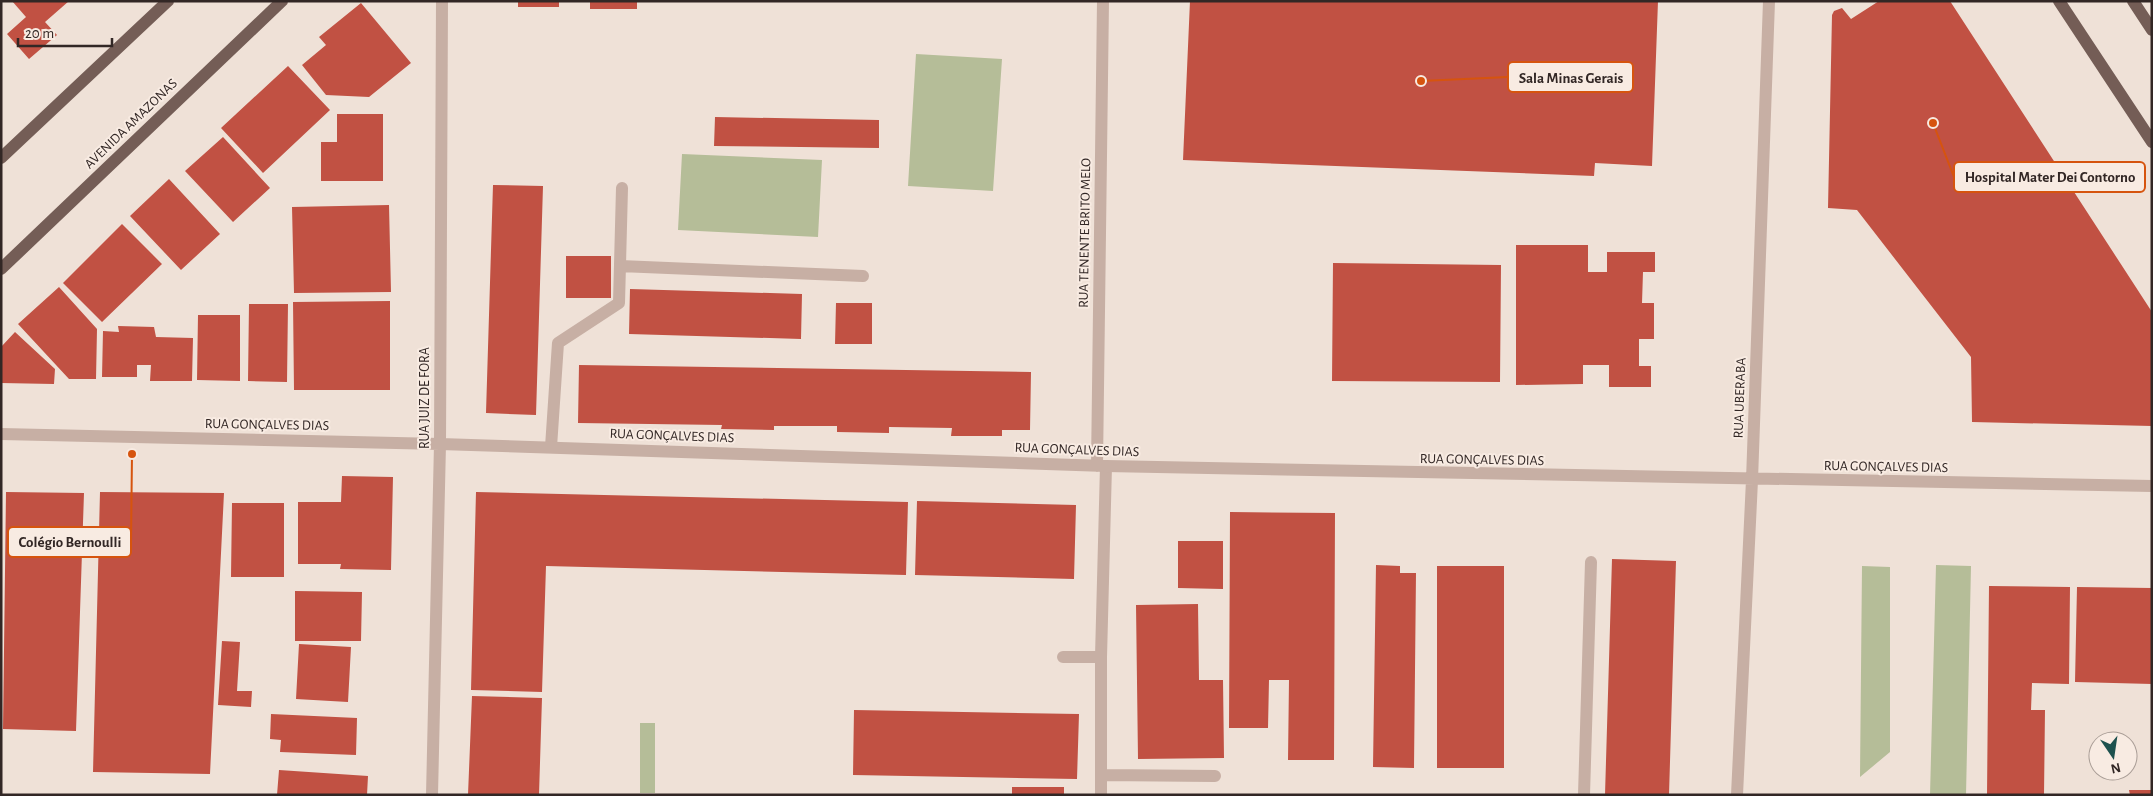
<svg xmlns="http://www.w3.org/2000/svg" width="2153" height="796" font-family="'Alegreya Sans',sans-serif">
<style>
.green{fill:#b5bd98}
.building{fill:#c15143}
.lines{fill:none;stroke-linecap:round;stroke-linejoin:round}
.lane{stroke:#c7afa4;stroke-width:12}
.street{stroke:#c7afa4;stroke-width:12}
.primary{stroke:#745d56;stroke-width:12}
.labels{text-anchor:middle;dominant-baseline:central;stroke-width:4;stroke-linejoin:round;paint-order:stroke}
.street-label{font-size:14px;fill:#322725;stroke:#f8ebe2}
.leader{fill:none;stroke:#d6540e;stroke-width:2}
.callout-dot{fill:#d6540e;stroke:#f8ebe2;stroke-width:2}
.callout{fill:#f8ebe2;stroke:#d6540e;stroke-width:2}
.callout-label{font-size:15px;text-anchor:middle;font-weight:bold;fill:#322725}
</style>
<rect width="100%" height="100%" fill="#efe1d7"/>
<path class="green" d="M916 54 1002 59 993 191 908 186Z
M682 154 822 160 818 237 678 230Z
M1936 565 1971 566 1966 795H1930Z
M1862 566 1890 567V752L1860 777Z
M640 723H655V793H640Z"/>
<path class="building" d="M12 1H69L45 22 57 35 29 59 7 34 26 17Z
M518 1H559V7H518Z
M590 1H637V9H590Z
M1190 1H1658L1652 166 1595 163 1594 176 1183 160Z
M1879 1H1950L2152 312V426L1972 422 1971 357 1857 210 1828 208 1832 15 1834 11 1842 8 1851 19Z
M361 3 411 63 369 97 326 95 302 65 326 45 319 37Z
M288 66 330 110 263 173 221 128Z
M337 114H383V181H321V142H337Z
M715 117 879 120V148L714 146Z
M223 137 270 188 233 222 185 171Z
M169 179 220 234 181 270 130 216Z
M493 185 543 186 536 415 486 413Z
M389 205 391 292 294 293 292 207Z
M122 224 162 264 102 322 63 283Z
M1516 245H1588V272H1607V252H1655V272H1643L1642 303H1654V339H1639V366H1651V387H1609V365H1583V384L1516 385Z
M566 256H611V298H566Z
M1333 263 1501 265 1500 382 1332 381Z
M59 287 97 329 96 379H69L18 324Z
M630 289 802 294 801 339 629 334Z
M390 301V390H294L293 302Z
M836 303H872V344H835Z
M249 304H288L287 382 248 381Z
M198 315H240V381L197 380Z
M118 326 154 327 156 337 193 338 192 381H150L151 365H137V377H102L103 331 119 332Z
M15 332 55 369 54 384 1 383V347Z
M579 365 1031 372 1030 430H1002V436H951L952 428 889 427V433L837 432V426H774V430L721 429 722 425 578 423Z
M342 476 393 477 391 570 340 569 341 564H298V502H341Z
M6 492 84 493 76 731 3 729Z
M100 492 224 493 210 774 93 772Z
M476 492 908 502 906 575 546 566 542 692 471 690Z
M917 501 1076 505 1074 579 915 575Z
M232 503H284V577H231Z
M1230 512 1335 513 1334 760H1288L1289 680H1269L1268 728H1229Z
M1178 541H1223V589L1178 588Z
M1612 559 1676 561 1669 795H1605Z
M1376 565 1400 566V573H1416L1414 768 1373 767Z
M1437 566H1504V768H1437Z
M1989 586 2070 587 2069 684 2032 683 2031 710H2045L2044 795H1987Z
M2077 587 2152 588V684L2075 682Z
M295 591 362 592 361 641H295Z
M1198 604 1199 680H1223L1224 758 1138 759 1136 605Z
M222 641 240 642 237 691H252L251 707 218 705Z
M299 644 351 647 348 702 296 699Z
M472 696 542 698 539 795H468Z
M854 710 1079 714 1077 779 853 775Z
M271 714 357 718 356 755 280 752 281 740 270 739Z
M279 770 368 776 367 795H277Z
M1012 787H1064V795H1012Z
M2129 790H2152V795H2130Z"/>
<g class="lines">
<path class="lane" d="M620 266 863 276
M551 447 558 343 619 303 622 188
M1063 657H1101
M1101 775 1215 776
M1101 795V657L1106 466
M1584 795 1591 562"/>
<path class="street" d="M1 434 440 444 1106 466 2152 486
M1097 466 1103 1
M432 795 440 444 442 1
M1737 795 1752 480 1769 1"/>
<path class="primary" d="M2059 1 2152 142
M2133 1 2152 30
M1 158 168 1
M1 269 282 1"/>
</g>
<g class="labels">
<g class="street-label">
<text transform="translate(131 124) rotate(-44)">AVENIDA AMAZONAS</text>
<text transform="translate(1085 233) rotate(-89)">RUA TENENTE BRITO MELO</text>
<text transform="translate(425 398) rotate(-90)">RUA JUIZ DE FORA</text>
<text transform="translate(1740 398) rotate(-88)">RUA UBERABA</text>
<text transform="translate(267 425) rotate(1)">RUA GONÇALVES DIAS</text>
<text transform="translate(672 436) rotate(2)">RUA GONÇALVES DIAS</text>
<text transform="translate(1077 450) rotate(2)">RUA GONÇALVES DIAS</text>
<text transform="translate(1482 460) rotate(1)">RUA GONÇALVES DIAS</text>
<text transform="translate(1886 467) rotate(1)">RUA GONÇALVES DIAS</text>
</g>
</g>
<path class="leader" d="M1421 81L1508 77M1933 123L1954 177M132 454L131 542"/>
<g class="callout-dot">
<circle cx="1421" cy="81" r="5"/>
<circle cx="1933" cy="123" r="5"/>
<circle cx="132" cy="454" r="5"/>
</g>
<g class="callout">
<rect x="1508" y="62" width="125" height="30" rx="5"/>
<rect x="1954" y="162" width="191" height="30" rx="5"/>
<rect x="8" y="527" width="123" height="30" rx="5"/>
</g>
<g class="callout-label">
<text x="1571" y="83">Sala Minas Gerais</text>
<text x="2050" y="182">Hospital Mater Dei Contorno</text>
<text x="70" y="547">Colégio Bernoulli</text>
</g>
<rect width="2153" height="796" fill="none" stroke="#322725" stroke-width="5"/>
<g transform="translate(2113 756) rotate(167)"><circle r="24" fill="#f8ebe2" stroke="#a99d96"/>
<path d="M0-4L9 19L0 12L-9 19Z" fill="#1d514e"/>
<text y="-8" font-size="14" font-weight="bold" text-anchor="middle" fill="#322725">N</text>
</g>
<path d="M18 38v8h94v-8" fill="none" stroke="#322725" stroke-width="2.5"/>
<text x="25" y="38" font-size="15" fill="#322725" stroke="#f8ebe2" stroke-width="4" paint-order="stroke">20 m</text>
</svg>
